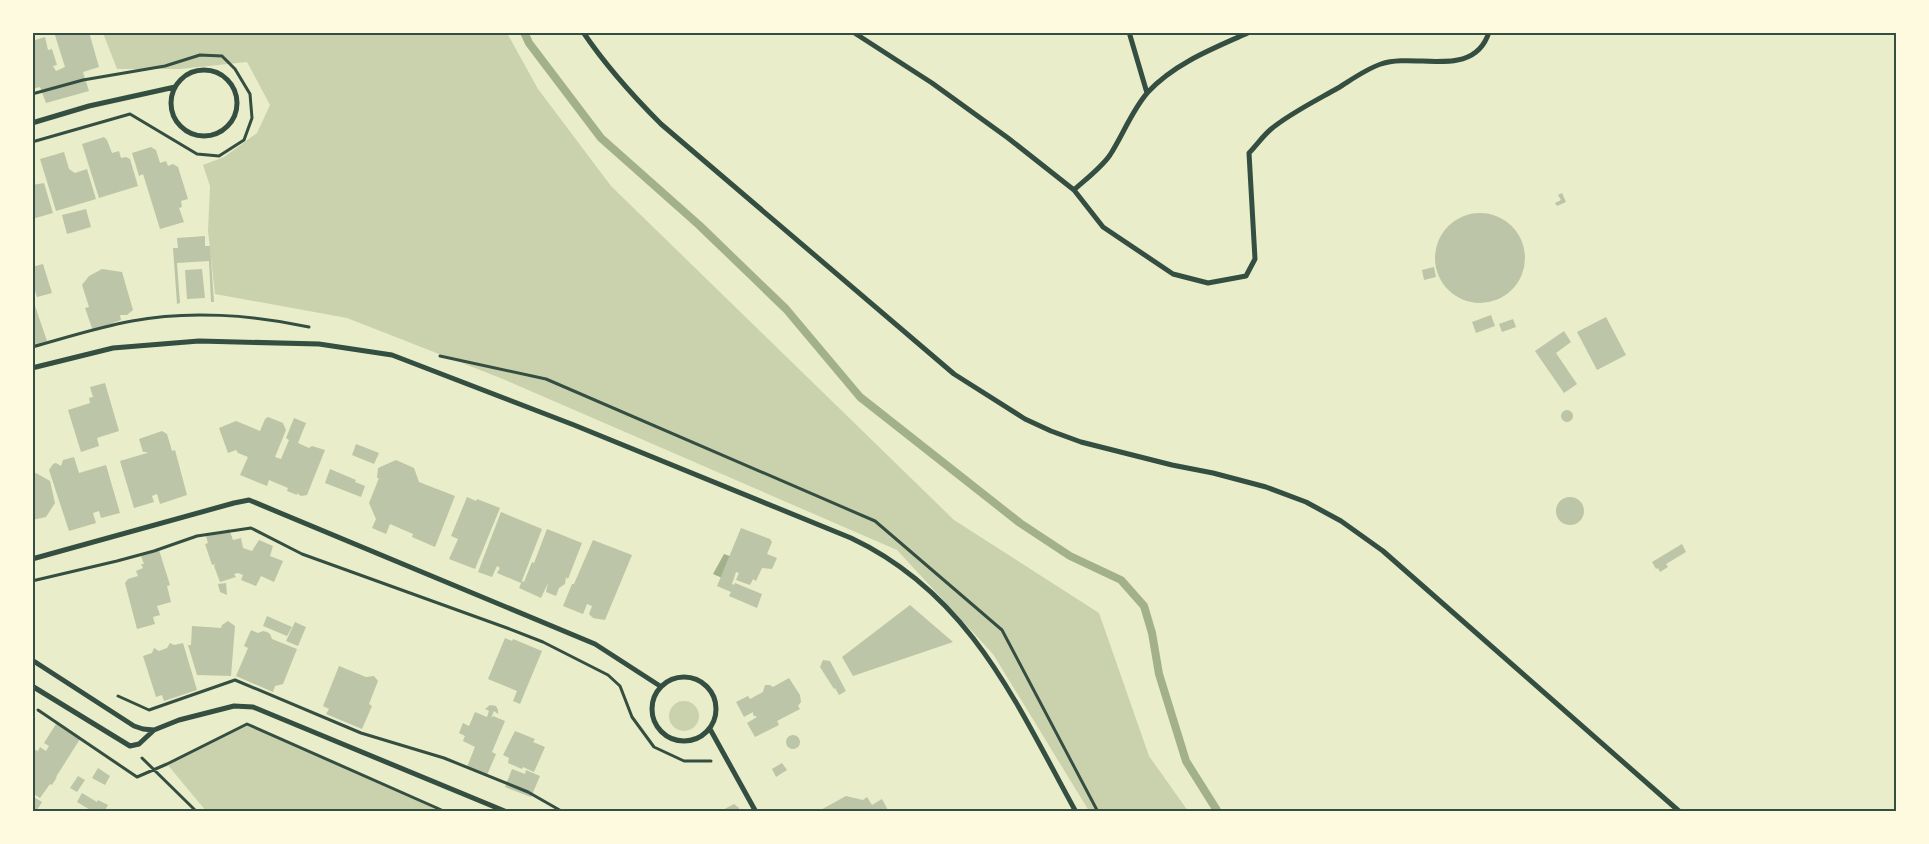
<svg xmlns="http://www.w3.org/2000/svg" width="1929" height="844" font-family="'Golos Text',sans-serif">
<style>
.green{fill:#cad2ad}
.water{fill:#a3b18a}
.lines{fill:none;stroke-linecap:round;stroke-linejoin:round}
.stream{stroke:#a3b18a;stroke-width:8}
.building{fill:#bcc5a7}
.path{stroke:#344e41;stroke-width:3}
.minor{stroke:#344e41;stroke-width:5}
.neatline{fill:none;stroke:#344e41;stroke-width:2}
</style>
<rect width="100%" height="100%" fill="#e9edc9"/>
<path class="green" d="M103 33H507L538 89 611 186 954 520 1099 613 1149 756 1188 811H1089L993 654 897 550 503 379 347 318 215 294 208 231 210 186 203 165 224 157 257 133 270 105 247 62 180 69H117Z
M669 716a15 15 0 1 1 30 0a15 15 0 1 1-30 0Z
M247 724 446 811H206L167 764Z"/>
<path class="water" d="M724 554 738 559 729 581 713 574Z"/>
<g class="lines">
<path class="stream" d="M524 32 529 43 601 138 699 225 786 309 860 397 1020 523 1070 556 1121 580 1144 606 1152 633 1159 674 1186 761 1218 812"/>
</g>
<path class="building" d="M54 32H89L99 67 83 72 89 91 46 103 40 87 32 89V41L45 37 48 50 52 49 57 65 53 66 56 71 65 67Z
M104 137 107 140 112 153 119 151 121 158 126 157 130 159 138 186 99 198 82 144Z
M151 147 156 150 160 163 166 161 168 166 173 164 178 167 188 199 181 201 182 207 179 208 184 222 160 229 143 174 139 176 132 153Z
M64 152 69 169 75 173 87 169 96 199 56 211 40 159Z
M44 183 53 213 32 219V185Z
M1562 193 1566 202 1557 206 1555 203 1561 200 1558 195Z
M86 209 91 227 67 234 62 215Z
M1435 258a45 45 0 1 1 90 0a45 45 0 1 1-90 0Z
M205 236V246H210L214 302H211L209 261 177 263 180 303 177 304 173 248H178L177 238Z
M43 264 52 293 37 297 32 281V267Z
M1434 267 1436 277 1424 280 1422 270Z
M102 269 122 272 133 310 127 315H120L121 320 113 323 114 326 93 331 85 308 89 307 82 285 89 276Z
M202 269 205 298 187 299 185 270Z
M32 297 47 341 32 345Z
M1491 315 1495 326 1476 333 1472 322Z
M1606 317 1626 355 1597 370 1577 332Z
M1513 319 1516 327 1502 332 1499 324Z
M1564 331 1571 342 1556 353 1577 384 1564 393 1535 351Z
M105 383 119 431 97 438 99 446 81 452 68 410 90 403 89 398 93 397 90 387Z
M1561 416a6 6 0 1 1 12 0a6 6 0 1 1-12 0Z
M268 417 283 423 286 430 275 457 281 459 289 440 286 438 294 418 306 423 298 443 309 448 312 446 325 450 307 495 301 496 297 493V495L287 491 288 488 269 480 267 486 240 475 248 457 238 453 236 450 228 453 219 428 236 421 260 431 265 419Z
M162 431 167 434 172 451 175 450 187 495 160 504 157 494 152 496 154 502 134 508 120 461 147 453V452H143L139 439Z
M356 444 379 453 374 464 352 455Z
M74 457 79 473 106 465 120 513 101 518 99 511 93 513 96 523 69 531 49 470 53 464 56 463 61 466 63 460Z
M396 460 414 468 419 482 455 496 435 547 412 537 413 534 390 524 386 534 372 528 376 519 369 503 379 478H377L378 468Z
M330 469 356 480 355 482 365 486 361 497 325 483Z
M36 473 50 481 55 503 46 517 32 520V474Z
M1556 511a14 14 0 1 1 28 0a14 14 0 1 1-28 0Z
M467 497 476 501 477 499 500 508 475 569 449 559 458 539 451 536Z
M501 512 542 529 521 583 497 573 500 568 497 566 492 577 478 572Z
M741 528 770 539 772 542 767 554 777 558 772 569 762 568 756 581 753 579 750 585 736 580 739 573 736 572 732 584 734 585 735 583 762 594 757 608 729 596 731 592 717 586Z
M229 529 233 540 241 538 243 548 252 551 259 540 273 546 270 556 283 561 274 582 261 576 256 586 241 580 243 575 238 573 234 574 236 577 220 582 214 566 215 564 212 565 205 544 208 543 206 536Z
M547 529 582 543 568 579 566 577 565 584 559 588 556 596 546 592 548 583 541 598 519 588 522 581 524 582 532 562 534 563Z
M593 540 632 555 605 620 593 618 589 614 592 606 587 604 583 614 563 606 572 584H574Z
M1682 544 1686 552 1666 564 1668 567 1660 572 1658 568 1656 569 1652 562Z
M159 550 170 585 167 586 171 602 157 606 160 615 153 617 155 624 137 629 125 583 128 579 138 576 136 571 143 568 141 564H144L141 556Z
M226 583 227 595 220 592 218 584Z
M910 605 953 642 853 676 842 657Z
M267 616 292 627 287 636 263 626Z
M228 621 235 626 231 676 197 675 188 645H191L192 626 221 628 222 625Z
M295 622 306 627 298 646 286 641Z
M251 630 258 633 263 631 267 632 270 634 272 639 297 649 283 684 275 686 273 692 236 676 248 648 244 646Z
M505 638 512 641 513 639 542 651 520 704 513 701 517 691 488 679Z
M170 643 174 645 183 643 197 690 164 701 162 695 156 697 143 656 152 653 154 648 159 651 167 648Z
M823 660 830 661 846 691 839 695 835 688 834 689 820 667Z
M339 666 366 677 374 676 378 681 369 704 372 706 362 729 326 714 329 709 323 706Z
M789 678 800 695 801 702 798 706 800 709 777 721 779 725 755 737 747 723 757 717 753 715V712L744 717 736 702 748 696 750 699 763 692 765 685H770L773 687Z
M490 705 496 706 498 710V714L494 711 491 718 493 716 505 721 492 752 496 754 487 775 467 767 475 747 463 741 465 736 459 733 463 723 469 726 475 712 487 717 489 711 485 709Z
M56 724 80 739 56 777H57L52 785 50 784 40 798 32 793V749L38 751 40 747 46 751 49 746 44 743Z
M515 731 535 739 533 742 545 747 534 772 523 767 522 769 508 763 509 758 503 755Z
M786 742a7 7 0 1 1 14 0a7 7 0 1 1-14 0Z
M782 763 787 770 776 777 772 769Z
M98 768 110 776 105 785 92 778Z
M512 769 525 774 526 770 540 776 531 797 505 787Z
M78 776 85 780 77 792 70 788Z
M82 793 97 802 98 800 108 805 104 812 92 811 77 802Z
M32 796 42 802 36 812H32Z
M846 796 863 800 867 797 872 805 882 799 889 812H817Z
M734 804 739 808V812H719Z"/>
<g class="lines">
<path class="path" d="M32 94 83 80 165 66 200 55 222 56 235 69 250 94 252 118 244 140 219 156 197 154 130 114 32 142
M32 347C65 338 99 327 132 321 188 310 254 315 309 327
M440 356 546 379 875 521 1002 630 1098 812
M32 581 117 561 154 551 197 536 251 528 302 554 507 628 543 642 608 675 620 686 632 717 654 747 684 761H711
M118 696 149 710 235 680 361 733 444 758 528 792 563 812
M38 710 137 777 167 764 247 724 446 812
M142 758 197 812"/>
<path class="minor" d="M583 32C606 66 632 95 661 124L954 374 1025 419 1051 431 1081 442 1172 465 1213 473 1266 487 1306 502 1341 521 1383 551 1680 812
M853 32 932 83 1008 138 1074 190 1103 227 1173 274 1208 283 1246 276 1255 259 1249 153C1256 146 1262 137 1270 130 1287 115 1317 100 1338 88 1351 80 1366 69 1381 64 1416 52 1474 80 1489 32
M1129 32 1147 93
M171 103a33 33 0 1 1 66 0a33 33 0 1 1-66 0Z
M32 123 89 106 175 87
M1074 190C1086 179 1101 168 1110 155 1123 135 1132 110 1148 92 1175 63 1214 48 1250 32
M32 368 113 348 199 341 319 344 392 355 574 425 851 538C970 594 1016 703 1076 812
M32 559 234 503 249 500 595 644 660 686
M32 660 134 726 143 729 154 730
M652 709a32 32 0 1 1 64 0a32 32 0 1 1-64 0Z
M32 686 130 746 139 744 154 730 179 720 234 706 253 707 507 812
M710 729 756 812"/>
</g>
<rect width="1929" height="844" fill="none" stroke="#fefae0" stroke-width="68"/>
<rect x="34" y="34" width="1861" height="776" class="neatline"/>
</svg>
